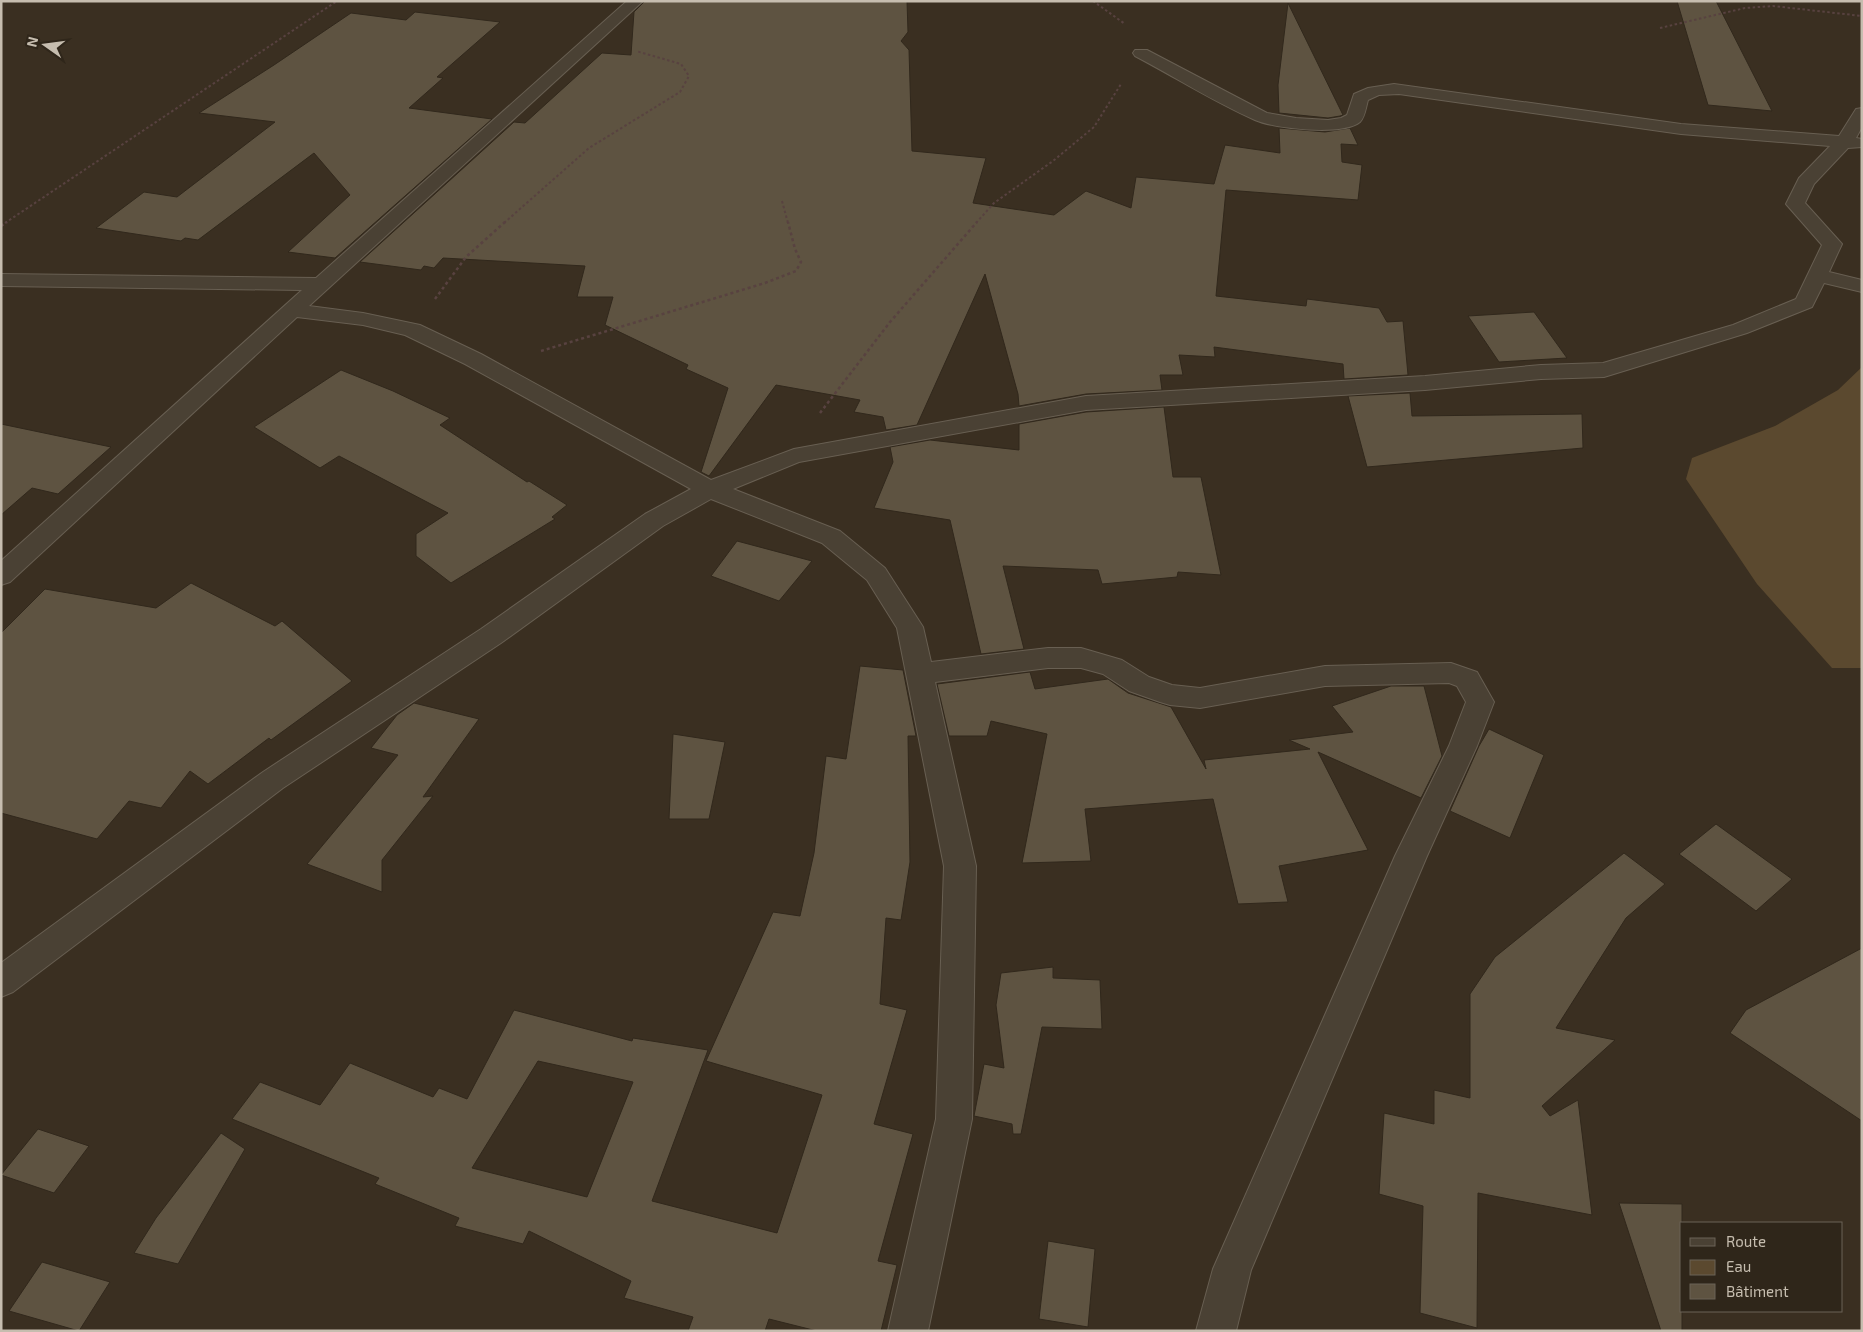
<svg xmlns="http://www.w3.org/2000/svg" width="1863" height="1332" font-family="'Exo 2',sans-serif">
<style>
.water{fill:#5b492f}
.building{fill:#5e5341;stroke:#31281c;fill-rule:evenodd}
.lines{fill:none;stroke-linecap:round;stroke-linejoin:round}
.minor-casing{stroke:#685f52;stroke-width:2}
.path-far1{stroke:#584240;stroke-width:2;stroke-dasharray:2.5 2.5;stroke-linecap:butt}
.path{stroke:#584240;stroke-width:2.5;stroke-dasharray:3 3;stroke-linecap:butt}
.minor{fill:#4a4134;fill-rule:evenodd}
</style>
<rect width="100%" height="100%" fill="#3a2f21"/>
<path class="water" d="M1862 367V668H1832L1757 584 1686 479 1692 458 1775 426 1838 390Z"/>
<path class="building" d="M645 1H907L908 32 901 41 909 50 912 151 986 158 973 203 1054 215 1086 191 1131 208 1136 177 1214 184 1225 145 1280 153 1279 128 1325 132 1350 128 1358 145 1341 144 1342 162 1362 165 1358 200 1226 190 1216 296 1306 306 1307 299 1379 308 1387 322 1403 321 1408 375 1344 379 1343 364 1214 347 1215 357 1179 355 1183 375H1160L1162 390 1086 394 1019 406 1018 394 985 274 917 425 886 430 883 417 854 412 860 400 776 385 709 476 701 472 728 388 686 369 688 365 605 325 613 297H577L585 266 443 258 434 268 424 266 421 270 360 262 514 122 525 123 602 53 631 55 634 12Z
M1677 1H1716L1772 111 1708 105Z
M1288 3 1343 115 1340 116 1328 118 1279 113 1278 85Z
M415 12 500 22 437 77 443 78 409 108 492 119 335 258 288 252 350 195 314 153 198 240 185 238 181 241 96 228 144 192 177 197 275 122 199 113 274 65 351 13 406 20Z
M1534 312 1567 358 1499 362 1468 316Z
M341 370 393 391 450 418 440 425 527 482 529 481 567 505 552 517 555 519 451 583 416 556V534L448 513 339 456 320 468 254 427Z
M1410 393 1412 416 1582 414 1583 448 1367 467 1348 396Z
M1164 407 1173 477H1201L1221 575 1178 572 1177 577 1102 584 1098 570 1003 566 1024 649 981 654 950 520 874 508 893 462 890 447 930 440 1019 450V424L1086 412Z
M1 424 111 447 58 494 32 488 1 515Z
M737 541 812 561 779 601 711 576Z
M191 583 275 626 282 621 352 681 271 740 269 738 208 784 190 771 161 808 129 801 97 839 1 813V633L45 589 156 608Z
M860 666 903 670 916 736H908L910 862 901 920 886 918 880 1004 907 1010 874 1124 913 1134 878 1261 897 1265 881 1331H817L769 1319 765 1331H688L693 1317 624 1298 631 1281 529 1231 523 1244 455 1226 459 1218 375 1184 379 1178 232 1119 260 1082 320 1105 350 1063 433 1097 439 1088 467 1099 514 1010 632 1041 633 1038 708 1050 652 1201 777 1233 822 1095 706 1061 773 912 800 916 814 853 826 756 846 759ZM538 1061 633 1082 587 1197 472 1168Z
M1030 672 1035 689 1108 679 1128 693 1171 707 1206 769 1204 760 1310 749 1289 740 1353 732 1332 706 1391 686H1424L1442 756 1421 798 1318 752 1368 850 1279 866 1288 902 1238 904 1213 799 1085 809 1091 861 1022 863 1047 734 991 721 987 736H949L937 684Z
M414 703 479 719 423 797 433 796 382 860V892L307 864 398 755 371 748 397 715Z
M1489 729 1544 755 1510 838 1450 811 1479 746Z
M673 734 725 742 709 819H669Z
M1716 824 1792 879 1756 911 1679 854Z
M1624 853 1665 884 1626 918 1556 1028 1615 1040 1542 1106 1550 1116 1578 1100 1592 1215 1478 1193 1477 1328 1420 1313 1423 1206 1379 1194 1384 1113 1434 1124V1090L1470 1098V994L1495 957Z
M1862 948V1121L1730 1033 1746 1010Z
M1053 967V978L1100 980 1102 1029 1042 1027 1021 1134H1013L1012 1124 974 1116 984 1064 1004 1068 996 1005 1001 973Z
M38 1129 89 1146 54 1193 1 1175Z
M221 1133 245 1149 178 1264 134 1253 156 1218Z
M1619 1203 1682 1204V1331H1661Z
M1048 1241 1095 1249 1088 1327 1039 1319Z
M42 1262 110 1282 79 1331 9 1311Z"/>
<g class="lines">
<g class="minor-casing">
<path id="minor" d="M627 1H643L309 306 363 313 420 325 481 354 711 480 794 449 1086 396 1425 376 1541 365 1603 363 1733 325 1796 299 1822 245 1786 204 1799 178 1830 146 1681 134 1399 94 1379 95 1368 100C1366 107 1365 117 1360 122 1343 136 1275 129 1255 120 1214 102 1175 77 1135 56L1133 53 1135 50H1147L1267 113 1296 118 1328 120 1341 118 1347 115 1354 94 1368 88 1394 84 1681 124 1839 136 1856 109 1862 108V127L1856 138 1862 139V147L1848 148 1814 184 1805 203 1842 244 1829 272 1862 280V292L1824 283 1812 307 1747 333 1604 377 1541 379 1425 390 1086 410 799 462 733 489 840 531 885 568 923 627 931 662 1048 648H1081L1122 660 1149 677 1172 685 1200 688 1325 666 1451 663 1477 672 1494 702 1477 746 1427 856 1251 1270 1236 1331H1196L1213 1269 1395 856 1449 746 1466 702 1457 686 1449 683 1325 686 1200 708 1170 705 1160 702 1129 691 1103 674 1081 668H1048L935 682 976 866 972 1119 928 1331H888L936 1119 944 866 897 628 867 580 822 543 711 499 663 526 501 643 283 788 13 992 1 997V963L263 772 481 629 645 514 691 489 465 364 405 335 363 325 297 317 10 582 1 585V561L302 290 1 286V274L316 278Z"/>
</g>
<path class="path-far1" d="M1093 1 1125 24
M1660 28 1745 8 1773 6 1862 16
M782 201 788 223
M5 223 337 1
M504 223 589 148 680 92 689 76 681 64 636 51
M976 223 994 203 1053 161 1094 127 1121 84"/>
<path class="path" d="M1 226 7 222
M435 299 466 257 505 222
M541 351 765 283 796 271 801 262 795 249 788 222
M820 413 890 322 977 222"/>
<use href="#minor" class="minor"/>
</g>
<rect width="1863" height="1332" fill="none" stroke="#c6bdaf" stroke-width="5"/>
<rect x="1680" y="1222" width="162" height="90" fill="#2f261a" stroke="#6b6256"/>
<rect x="1690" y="1238" width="25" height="8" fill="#4a4134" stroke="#6b6256"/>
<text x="1726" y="1247" font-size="15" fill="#c6bdaf">Route</text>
<rect x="1690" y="1260" width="25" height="15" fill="#5b492f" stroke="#6b6256"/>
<text x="1726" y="1272" font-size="15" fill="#c6bdaf">Eau</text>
<rect x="1690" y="1284" width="25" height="15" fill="#5e5341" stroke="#6b6256"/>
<text x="1726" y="1297" font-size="15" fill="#c6bdaf">Bâtiment</text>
<g transform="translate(45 45) rotate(284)" stroke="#2f261a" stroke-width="4" paint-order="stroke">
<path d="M0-4L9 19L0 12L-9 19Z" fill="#c6bdaf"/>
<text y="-8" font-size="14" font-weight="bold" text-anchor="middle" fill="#c6bdaf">N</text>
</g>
</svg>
